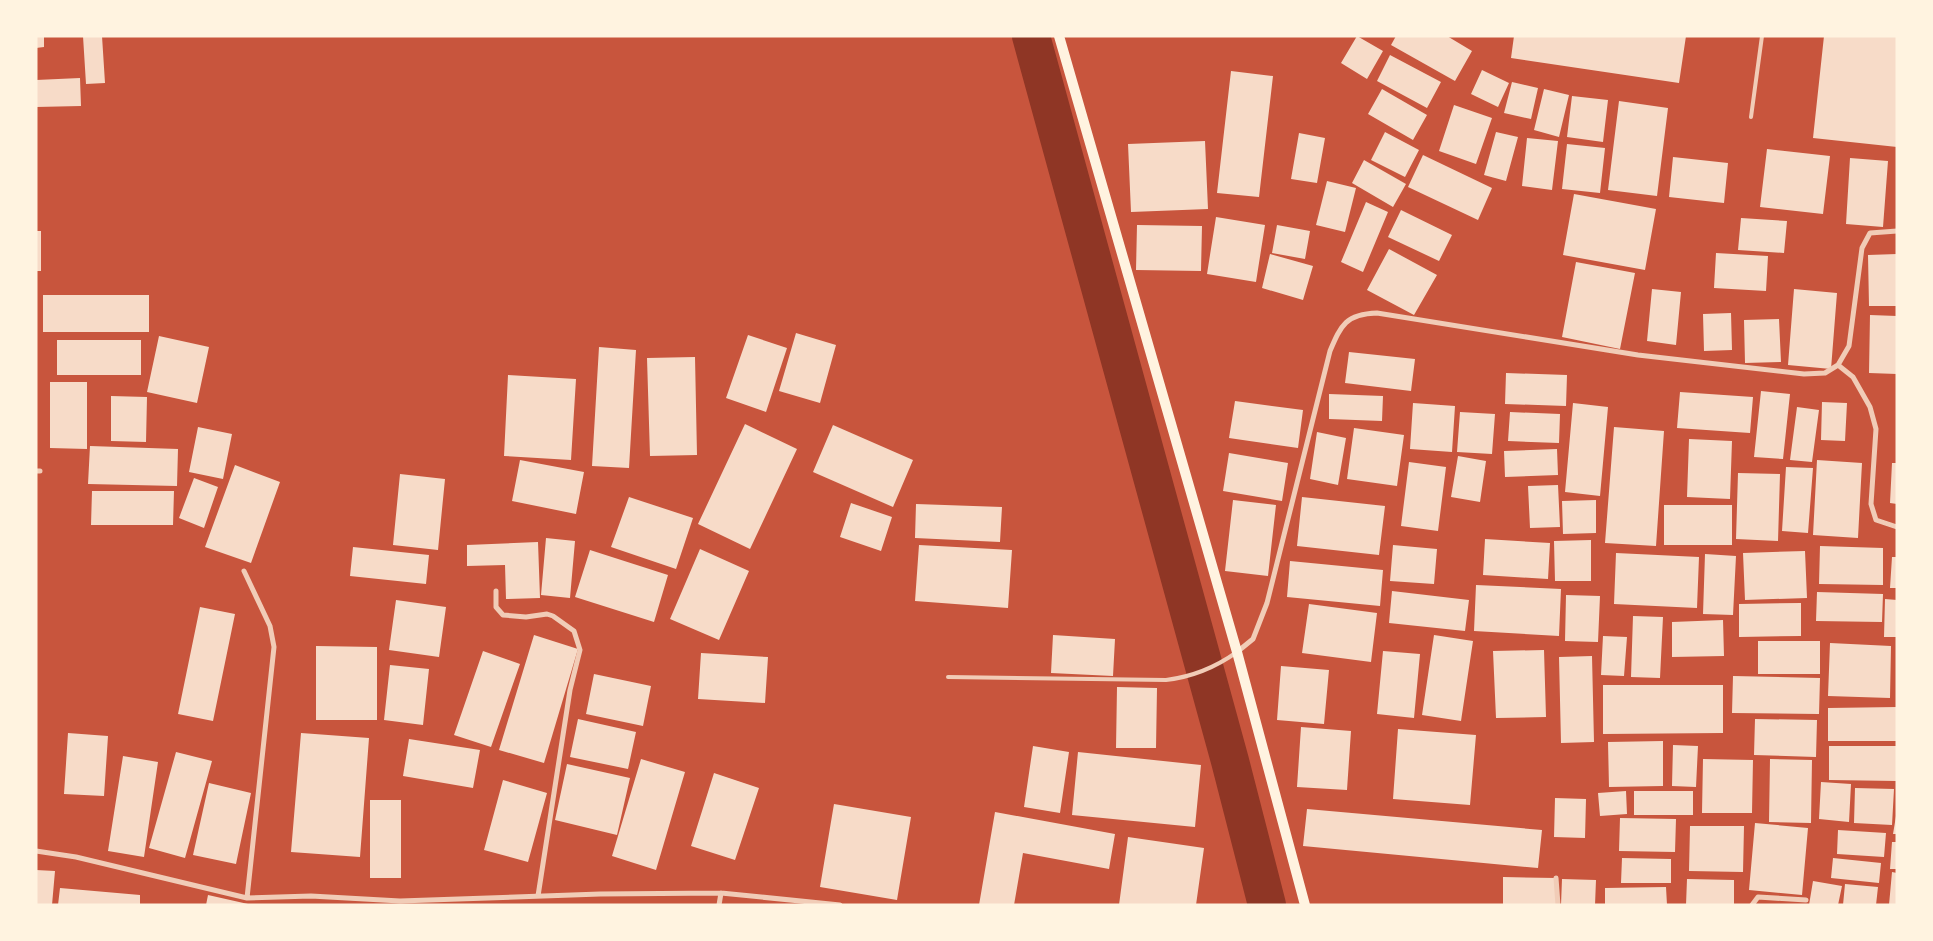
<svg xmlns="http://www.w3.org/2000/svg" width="1933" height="941" font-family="'PT Sans Narrow',sans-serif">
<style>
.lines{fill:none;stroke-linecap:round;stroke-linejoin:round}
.canal{stroke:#8f3625;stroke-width:38}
.building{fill:#f7dbc8}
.service{stroke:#f1ccb7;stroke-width:4}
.minor{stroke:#f1ccb7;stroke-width:5}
.secondary{stroke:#fff3e0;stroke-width:10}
</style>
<rect width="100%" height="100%" fill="#c8553d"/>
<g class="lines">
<path class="canal" d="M1031 36 1230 761 1267 905"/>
</g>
<path class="building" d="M36 36H44V47L36 48Z
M83 36H102L105 83 86 84Z
M1357 36 1383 51 1367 79 1341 63Z
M1396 36H1447L1472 51 1455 81 1391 45Z
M1514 36H1686L1679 83 1511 58Z
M1824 36H1897V147L1813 138Z
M1390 55 1441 82 1427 108 1377 81Z
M1482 70 1509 83 1498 107 1471 94Z
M1231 71 1273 76 1259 197 1217 193Z
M80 78 81 106 36 107V80Z
M1512 82 1538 88 1531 119 1504 113Z
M1382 89 1427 115 1413 140 1368 114Z
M1544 89 1569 95 1559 137 1534 130Z
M1572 96 1608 100 1603 142 1567 137Z
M1619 101 1668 108 1657 196 1608 190Z
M1454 105 1492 118 1476 164 1439 151Z
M1385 132 1419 150 1405 177 1371 160Z
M1496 132 1518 137 1506 181 1484 175Z
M1299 133 1325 138 1317 183 1291 179Z
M1527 138 1558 141 1552 190 1522 186Z
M1205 141 1208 209 1131 212 1128 144Z
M1567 144 1605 148 1600 193 1562 189Z
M1767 149 1830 156 1823 214 1760 207Z
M1423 155 1492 188 1478 220 1408 187Z
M1673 157 1728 163 1724 203 1669 197Z
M1850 158 1888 161 1883 227 1846 224Z
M1364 160 1406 184 1393 207 1352 183Z
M1327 181 1356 188 1345 232 1316 225Z
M1574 194 1656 209 1645 270 1563 255Z
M1366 202 1388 212 1363 272 1341 262Z
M1401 210 1452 235 1439 261 1388 237Z
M1216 217 1265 225 1256 282 1207 274Z
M1741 218 1787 221 1784 253 1738 250Z
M1137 225 1202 226 1201 271 1136 270Z
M1277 225 1310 231 1305 259 1272 253Z
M36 231H41V271H36Z
M1389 249 1437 275 1414 315 1367 290Z
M1716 253 1768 256 1766 291 1714 288Z
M1270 254 1313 266 1303 300 1262 288Z
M1897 254V306H1869L1868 255Z
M1576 262 1635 273 1620 349 1562 337Z
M1652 289 1681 292 1676 345 1647 341Z
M1794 289 1837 293 1831 369 1788 365Z
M43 295H149V332H43Z
M1731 313 1732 350 1704 351 1703 314Z
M1870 315 1897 316V374L1869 373Z
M1779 319 1781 362 1745 363 1744 320Z
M796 333 836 345 820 403 779 391Z
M748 335 787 348 766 412 726 398Z
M159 336 209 347 197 403 147 392Z
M57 340H141V375H57Z
M599 347 636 350 629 468 592 466Z
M1349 352 1415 359 1411 391 1345 383Z
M695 357 697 455 650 456 647 358Z
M1506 373 1567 375 1566 406 1505 404Z
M508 375 576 379 571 460 504 456Z
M50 382H87V449L50 448Z
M1761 391 1790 394 1783 459 1754 457Z
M1680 392 1753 397 1750 433 1677 428Z
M1329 394 1383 396 1382 421 1329 419Z
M111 396 147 397 146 442 111 441Z
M1235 401 1303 410 1298 448 1229 438Z
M1822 402 1847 403 1845 441 1821 440Z
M1413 403 1455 406 1452 452 1410 449Z
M1573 403 1608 407 1600 496 1565 492Z
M1797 407 1819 410 1812 462 1790 460Z
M1460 412 1495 414 1492 454 1457 452Z
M1510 412 1560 414 1559 443 1508 441Z
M745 424 797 449 750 549 698 524Z
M833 425 913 460 893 507 813 472Z
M198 427 232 434 223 479 189 472Z
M1614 427 1664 431 1656 546 1605 543Z
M1354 428 1404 435 1397 486 1347 479Z
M1317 432 1346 438 1338 485 1310 479Z
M1689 439 1732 441 1730 499 1687 497Z
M90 446 178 449 177 486 88 484Z
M1557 449 1558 475 1505 477 1504 451Z
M1229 453 1288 463 1282 501 1223 491Z
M1458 456 1486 461 1480 502 1451 497Z
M520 460 584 472 576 514 512 501Z
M1817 460 1862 463 1858 538 1813 535Z
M1409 462 1446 467 1438 531 1401 526Z
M1892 463H1897V504L1890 503Z
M235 465 280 482 251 563 205 547Z
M1786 467 1813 468 1808 533 1782 531Z
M1738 473 1780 474 1778 541 1736 539Z
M400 474 445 479 438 550 393 545Z
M194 478 218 487 204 528 179 518Z
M1558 485 1560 527 1530 528 1528 486Z
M92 491H174L173 525H91Z
M629 497 693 518 676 569 611 547Z
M1302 497 1385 506 1379 555 1297 546Z
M1233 500 1276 505 1268 576 1225 571Z
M1596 500V533L1563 534 1562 501Z
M851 503 892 517 881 551 840 537Z
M916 504 1002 507 1000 542 915 538Z
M1664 505H1732V545H1664Z
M546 538 575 541 570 598 541 595Z
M1485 539 1550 543 1548 579 1483 575Z
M1591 540V581H1555L1554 541Z
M538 542 540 598 506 599 505 565 467 566V545Z
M919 545 1012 550 1008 608 915 601Z
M1393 545 1437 549 1434 584 1390 581Z
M1820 546 1883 548V585L1819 584Z
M353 547 429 555 426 584 350 576Z
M700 549 749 571 719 640 670 619Z
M590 550 668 575 654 622 575 597Z
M1805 551 1807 598 1745 600 1743 553Z
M1616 553 1699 557 1697 608 1614 604Z
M1705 554 1736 556 1733 615 1703 614Z
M1892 557H1897V588H1890Z
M1290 561 1383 570 1380 606 1287 597Z
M1476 585 1561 589 1559 636 1474 631Z
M1392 591 1469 600 1465 631 1389 623Z
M1817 592 1883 594 1882 622 1816 621Z
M1566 595 1600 596 1598 642 1565 641Z
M1885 599 1897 600V637H1884Z
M396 600 446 607 439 657 389 650Z
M1801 603V636L1739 637V604Z
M1309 604 1377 613 1371 662 1302 653Z
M200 607 235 614 213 721 178 714Z
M1633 616 1663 617 1660 678 1631 677Z
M1723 620 1724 656 1672 657V622Z
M534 635 578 649 544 763 499 750Z
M1053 635 1115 639 1113 676 1051 673Z
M1434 635 1473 641 1461 721 1422 715Z
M1603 636 1627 637 1624 676 1601 675Z
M1758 641H1820V674H1758Z
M1830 643 1891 646 1890 698 1828 696Z
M316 646 377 647V720H316Z
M1544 650 1546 717 1496 718 1493 651Z
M483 651 520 664 491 747 454 735Z
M1383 651 1420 654 1414 718 1377 714Z
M701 653 768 657 765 703 698 699Z
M1592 656 1594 742 1561 743 1559 657Z
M390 665 429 669 423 725 384 720Z
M1281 666 1329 670 1324 724 1277 720Z
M594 674 651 686 643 726 586 714Z
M1733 676 1820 678 1819 714 1732 713Z
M1603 685H1723V733L1603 734Z
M1117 687 1157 688 1156 748H1116Z
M1897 707V741H1828V708Z
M578 719 636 732 628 769 570 757Z
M1755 719 1817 720 1816 757 1754 755Z
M1301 727 1351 731 1347 790 1297 787Z
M1398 729 1476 735 1470 805 1393 799Z
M68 733 108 736 104 796 64 794Z
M301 733 369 738 360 857 291 852Z
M409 739 480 750 473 788 403 776Z
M1663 741V786L1609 787 1608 742Z
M1673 745 1698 746 1696 787 1672 786Z
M1033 746 1069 752 1060 813 1024 807Z
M1829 746H1897V781L1829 780Z
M176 752 212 761 185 858 149 848Z
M1078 752 1201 765 1195 827 1072 815Z
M123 756 158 762 144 857 108 851Z
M641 759 685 772 656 870 612 856Z
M1703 759 1753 760 1752 813H1702Z
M1770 759 1812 760 1811 823 1769 822Z
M567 764 630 778 617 835 555 820Z
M714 773 759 788 735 860 691 846Z
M503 780 547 793 528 862 484 850Z
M1821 782 1851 784 1849 822 1819 819Z
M209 783 251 793 236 864 193 855Z
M1855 788 1894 789 1892 825 1854 823Z
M1626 791 1627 814 1600 816 1598 793Z
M1634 791H1693V815H1634Z
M1555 798 1586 799 1585 838 1554 837Z
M370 800H401V878H370Z
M834 804 911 817 897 900 820 887Z
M1307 809 1542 830 1538 868 1303 846Z
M995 812 1115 834 1109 869 1023 853 1014 905H979Z
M1896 816H1897V834H1893Z
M1620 818 1676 819 1675 852 1619 851Z
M1755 823 1808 828 1802 895 1749 890Z
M1690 826H1744L1743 872 1689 871Z
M1838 830 1886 833 1884 857 1837 854Z
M1128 837 1204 848 1196 905H1119Z
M1892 842H1897V869H1890Z
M1622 858 1671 859V883H1621Z
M1833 858 1881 863 1879 883 1831 878Z
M36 870 55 871 52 905H36Z
M1892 872 1897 873V905H1889Z
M1503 877 1556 878V905H1503Z
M1562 879 1596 880 1595 905H1561Z
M1687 879 1734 880V905H1686Z
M1813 881 1842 886 1838 905H1809Z
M1845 884 1878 887 1876 905H1843Z
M1666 887 1667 905H1605V888Z
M60 888 140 895V905H58Z
M208 895 248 904 247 905H206Z"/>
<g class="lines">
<path class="service" d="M1751 117 1762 36
M948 677 1166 680C1191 677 1216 667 1237 652"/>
<path class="minor" d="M1838 365 1853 377 1870 407 1876 429 1871 504 1876 520 1897 527
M36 471H40
M244 571 270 626 274 647 247 898
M496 591V607L503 615 526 617 547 614 553 616 574 631 580 650 570 690 538 896
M1237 652 1253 639 1267 603 1330 351C1341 325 1346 314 1377 313L1638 355 1804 374 1825 373 1838 365 1849 346 1862 248 1870 233 1897 231
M36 851 76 857 247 898 311 896 400 901 600 894 721 893 840 905
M1556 878 1558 905
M719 905 721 893
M1752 905 1758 897 1806 900"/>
<path class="secondary" d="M1059 36 1237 652 1305 905"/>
</g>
<rect width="1933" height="941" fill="none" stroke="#fff3e0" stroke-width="75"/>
</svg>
